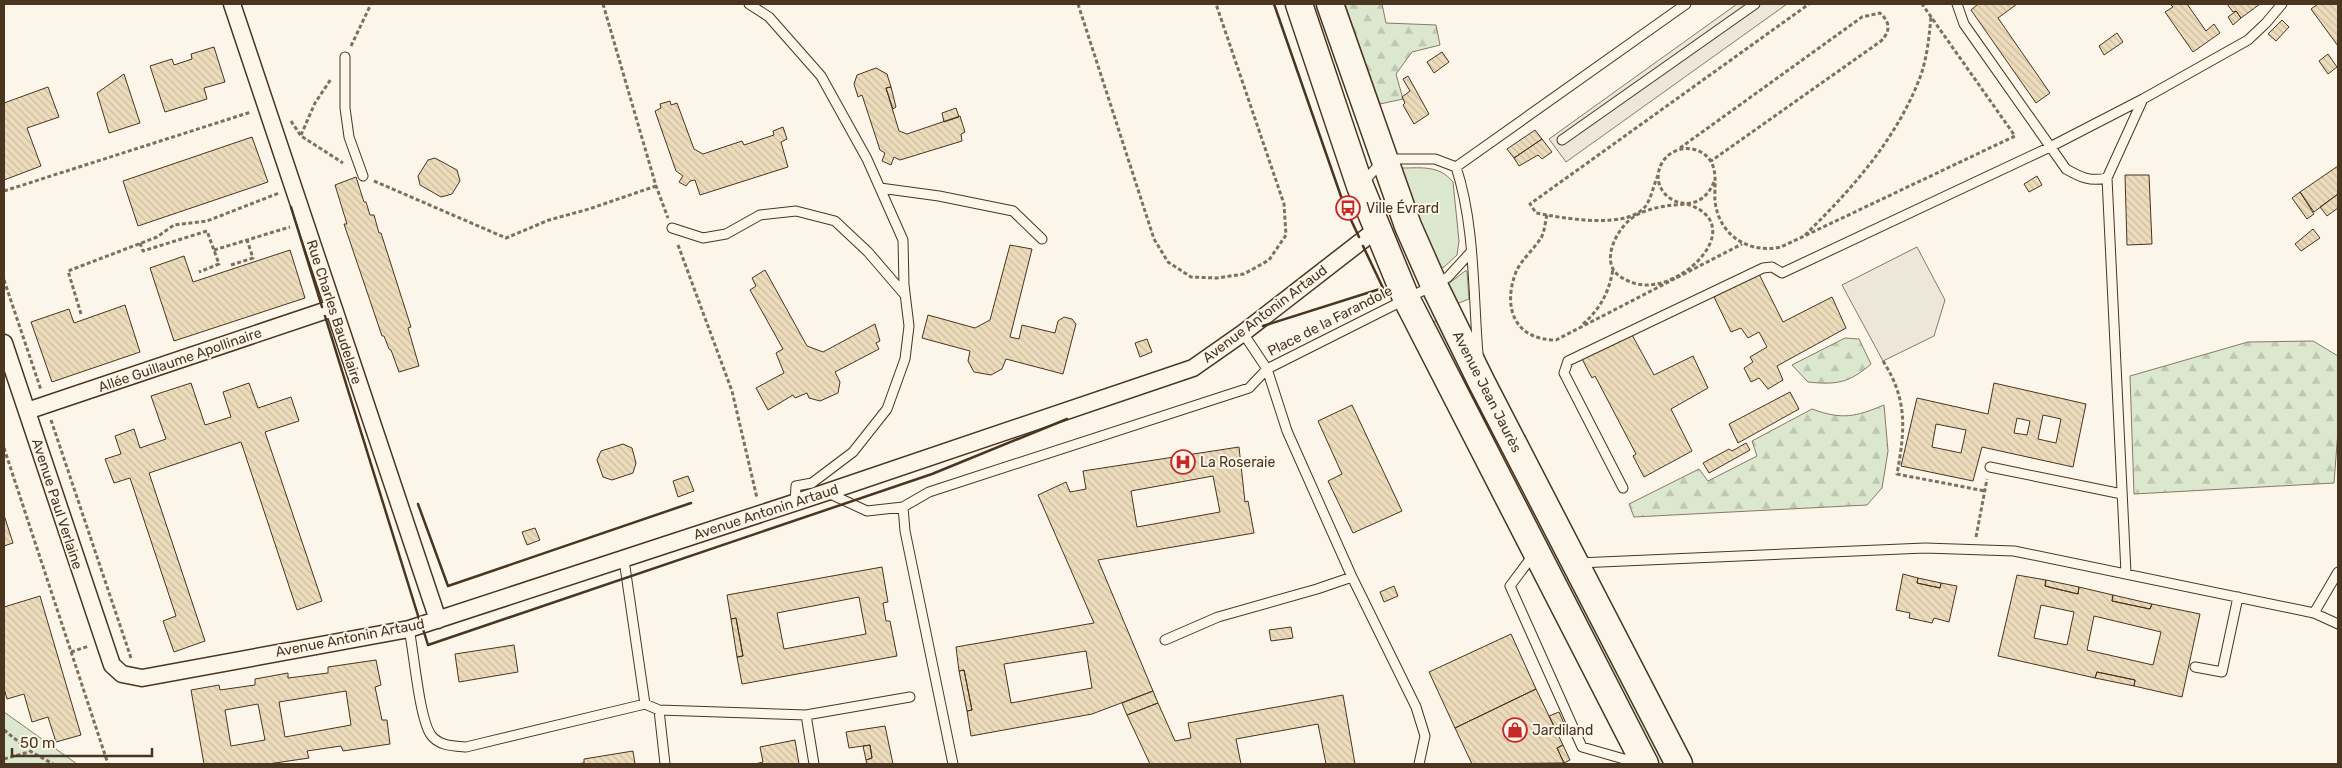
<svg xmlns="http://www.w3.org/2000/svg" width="2342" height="768" font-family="Rubik,sans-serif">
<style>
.green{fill:#dce7d0;stroke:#887966}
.forest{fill:url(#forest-firs);stroke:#887966}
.parking{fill:#ede7d9;stroke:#887966}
.building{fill:url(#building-back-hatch);stroke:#4a3520;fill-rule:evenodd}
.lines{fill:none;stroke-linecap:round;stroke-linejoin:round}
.service-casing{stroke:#4a3520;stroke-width:11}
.minor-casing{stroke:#4a3520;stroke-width:19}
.primary-casing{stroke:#4a3520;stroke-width:29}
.path{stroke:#7f6f5c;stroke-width:3;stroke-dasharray:4 2.5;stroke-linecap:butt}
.service{stroke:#fbf6e9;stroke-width:9}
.minor{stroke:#fbf6e9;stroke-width:16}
.primary{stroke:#fbf6e9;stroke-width:26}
.wall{stroke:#4a3520;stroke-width:2.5}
.labels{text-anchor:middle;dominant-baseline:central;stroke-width:4;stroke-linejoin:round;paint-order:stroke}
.poi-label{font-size:14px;fill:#4a3520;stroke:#fbf6e9;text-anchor:start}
.street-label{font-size:14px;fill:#4a3520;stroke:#fbf6e9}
</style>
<defs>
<pattern id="forest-firs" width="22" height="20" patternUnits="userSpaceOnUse" patternTransform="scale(1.25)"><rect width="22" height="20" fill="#dce7d0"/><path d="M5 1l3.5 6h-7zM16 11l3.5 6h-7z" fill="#bec7b2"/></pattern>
<pattern id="building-back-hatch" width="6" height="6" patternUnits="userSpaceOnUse" patternTransform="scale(1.25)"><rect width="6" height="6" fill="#ecdcbc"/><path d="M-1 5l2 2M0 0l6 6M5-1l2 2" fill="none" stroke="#ccbda1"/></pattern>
</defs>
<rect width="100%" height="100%" fill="#fbf6e9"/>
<path class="green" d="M1402 168C1422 168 1439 165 1453 182L1459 241 1457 255 1444 267 1438 268 1400 169Z
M1465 271H1467L1469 299 1454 305 1447 285Z
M1439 320 1667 764H1655L1429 323Z
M4 712 77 764H4Z"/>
<path class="forest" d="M1345 4H1382L1386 23 1436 25 1440 45 1412 52 1396 74 1403 99 1380 104Z
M1845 338 1859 339 1871 364C1849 383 1837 385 1808 382L1792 365Z
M2313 341 2338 356V431L2334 483 2134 494 2130 376 2248 342Z
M1884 405 1888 451 1882 488 1867 505 1634 517 1629 504 1699 469 1708 481 1757 456 1752 441 1812 409C1842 420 1855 417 1884 405Z"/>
<path class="parking" d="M1737 4H1787L1566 162 1549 139Z
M1917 247 1945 300 1934 336 1883 361 1842 285Z"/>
<path class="building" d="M1978 4H2017L1998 18 2050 93 2036 103 1971 10Z
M2170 4H2187L2206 31 2214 24 2220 33 2193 52 2165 12 2173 7Z
M2227 4H2260L2241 18 2236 11 2233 12Z
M2318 4H2338V46L2311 9Z
M2236 11 2241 18 2233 25 2228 17Z
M2282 20 2289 27 2276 41 2268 34Z
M2117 33 2123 42 2104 55 2099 46Z
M214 47 225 82 204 88 207 99 165 112 150 66 172 59 174 65 192 59 191 54Z
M1442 52 1449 62 1434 73 1427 62Z
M2328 54 2337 67 2328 74 2319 61Z
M876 68 887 74 891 87 886 88 899 131 907 134 960 116 965 132 961 134 962 141 900 160 894 157 891 165 882 161 885 153 880 150 862 95 858 97 854 84 857 75Z
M124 74 140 123 109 133 97 93Z
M1408 76 1429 114 1414 124 1403 105 1405 103 1402 97 1410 91 1403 79Z
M48 87 59 117 27 128 41 166 4 180V103Z
M891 87 896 107 893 109 886 88Z
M670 101 671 105 677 103 694 149 703 154 742 141 744 145 774 135 773 131 783 127 787 139 781 142 788 167 700 195 695 180 690 181 686 186 679 182 683 176 676 171 655 111 661 108 660 104Z
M956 108 959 117 944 122 942 113Z
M1535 130 1542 139 1514 158 1507 149Z
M252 137 268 182 138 226 123 181Z
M1542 139 1552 152 1542 159 1538 155 1519 166 1514 158Z
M435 158 457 170 460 181 452 194 441 197 420 185 418 176 428 160Z
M2338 166V194L2314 212 2300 192Z
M2125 175H2149L2152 244 2127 245Z
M2037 176 2042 185 2029 192 2024 184Z
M356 177 364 202H366L370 215H374L379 233H381L411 327 408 328 419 366 399 372 391 350 389 349 384 336H382L344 224H347L335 185Z
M2300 192 2314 214 2307 219 2292 198Z
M2338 194V208L2327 216 2320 207Z
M2313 229 2320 238 2301 251 2295 244Z
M1010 245 1032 249 1010 337 1019 339 1022 325 1055 333 1058 321 1064 317 1072 319 1076 324 1063 374 1006 359 1002 369 991 375 974 372 968 361 970 351 922 338 928 315 975 328 990 320Z
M290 250 305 298 174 341 150 268 184 256 193 282Z
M765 270 807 346 823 352 875 324 880 341 876 343 879 349 835 372 840 382 838 393 820 401 809 398 807 393 795 398 793 395 768 410 756 388 784 373 776 353 783 349 750 290 756 286 752 278Z
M1758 272 1783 322 1832 297 1846 328 1777 366 1783 380 1768 389 1759 378 1751 382 1744 368 1753 362 1750 357 1767 347 1759 332 1748 338 1741 328 1731 332 1714 297Z
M125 305 140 352 52 382 31 322 69 309 74 323Z
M1631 333 1654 375 1693 356 1708 388 1671 409 1692 451 1644 477 1633 456 1636 454 1595 376 1592 378 1582 359Z
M1147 339 1152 352 1140 357 1135 343Z
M191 383 205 425 231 417 223 392 249 383 258 408 291 397 299 421 265 432 322 601 297 610 241 442 149 473 205 641 174 652 163 621 176 616 130 478 114 483 105 459 121 454 115 436 134 429 140 448 166 439 151 396Z
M1994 383 2086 404 2073 467 1982 447 1973 481 1901 466 1917 398 1988 414ZM2043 415 2061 419 2056 443 2038 439ZM2017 418 2030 421 2027 435 2014 433ZM1936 424 1966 430 1961 453 1932 447Z
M1790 392 1799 409 1738 443 1729 424Z
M1352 405 1402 511 1353 533 1328 481 1342 474 1318 421Z
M1746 443 1750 450 1709 473 1703 463 1729 449 1732 451Z
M623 444 632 448 636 463 633 473 612 480 603 477 597 460 601 451Z
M1239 447 1245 502 1248 501 1254 533 1098 560 1153 691 1092 714 971 736 967 711 972 710 964 670 959 671 956 647 1094 623 1038 495 1066 482 1070 492 1086 489 1083 471ZM1213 476 1220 512 1137 527 1131 491ZM1086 651 1092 688 1011 703 1004 664Z
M688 476 694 491 678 497 673 481Z
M4 515 13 543 4 546Z
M535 528 540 540 527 545 522 532Z
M882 567 888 602 883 603 886 621H890L897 656 742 684 737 657 743 656 736 618 731 619 727 595ZM859 597 866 634 784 649 777 613Z
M1903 574 1918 578 1917 583 1940 588 1941 583 1957 586 1949 622 1934 618 1932 623 1909 618 1910 613 1896 610Z
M2017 575 2046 580 2045 586 2078 594 2079 587 2113 595 2112 601 2150 609 2152 604 2200 614 2182 697 2134 686 2135 680 2097 672 2095 678 1998 656ZM2041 605 2074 612 2067 645 2034 638ZM2094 616 2161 632 2153 665 2087 650Z
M1918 578 1941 583 1940 588 1917 583Z
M2046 580 2079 587 2078 594 2045 586Z
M1394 586 1398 596 1384 602 1380 592Z
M2113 595 2152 604 2150 609 2112 601Z
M40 596 81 735 56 742 48 717 32 722 24 694 7 699 4 688V607Z
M736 618 743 656 737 657 731 619Z
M1291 627 1293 638 1271 641 1269 630Z
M1511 634 1536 689 1455 728 1429 672Z
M514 645 518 672 459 682 455 654Z
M376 660 381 685 375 687 382 720H387L390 744 343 751 341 746 307 751 309 758 268 764H204L191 690 219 685 220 690 255 685V679L288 673V678L328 673V667ZM346 691 351 725 285 737 279 702ZM258 704 265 740 231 746 225 710Z
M964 670 972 710 967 711 959 671Z
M2097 672 2135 680 2134 686 2095 678Z
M1536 689 1563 745 1557 748 1564 763 1472 764 1455 728Z
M1153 691 1158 703 1127 715 1122 703Z
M1343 695 1355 764H1326L1318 724 1236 739 1241 764H1150L1127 715 1158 703 1175 741 1191 738 1188 723Z
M1559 712 1566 728 1557 732 1549 716Z
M885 726 893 764H867L866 760 872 758 870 745 849 748 846 732Z
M795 740 799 764H755L763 762 760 747Z
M870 745 872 758 866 760 863 746Z
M1563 745 1570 760 1564 763 1557 748Z
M633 751 635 764H576L584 763V759Z"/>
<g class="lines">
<g class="service-casing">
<path id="service" d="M749 4 769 17 821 76 867 159 903 240 904 285 909 326 905 359 887 409 853 452 812 483 796 486 795 503
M1957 4 1964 24 2066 169C2080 177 2090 182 2107 178L2143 99
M345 57V108L349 137 363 176
M1562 140 1755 4
M1456 167 1686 4
M2107 178 2126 573
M1362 184 1384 159H1435L1456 167C1475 224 1473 294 1478 354
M880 188 939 196 1013 211 1042 239
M672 228 703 238 726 234 760 215 796 211 835 221 868 252 905 295
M1243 333 1267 369 1287 431 1352 577 1416 707 1425 736 1419 764
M1990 467 2122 494
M1623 488 1564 373 1568 361 1763 268 1772 267 1782 273 2050 147 2143 99 2248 40 2266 23 2282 4
M828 493 867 511 903 507
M1534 554 1510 586 1582 747 1638 763
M624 560 645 704
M1578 563 1925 548 2014 551 2314 613 2338 624
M2314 613 2338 572
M409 629C414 652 419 718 431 735 439 746 453 746 466 747L645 704 659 710 806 715 910 697
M1165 640 1218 617 1317 589 1352 577
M2195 667 2222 672 2238 597
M659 710 665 764
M806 715 814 764
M953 764 905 531 903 507 929 492 1249 388 1267 369 1434 285 1448 277 1470 253"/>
</g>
<g class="minor-casing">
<path id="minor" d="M232 4 438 620
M4 343 112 665 122 674 142 678 409 629 827 492 1193 368 1243 333 1377 229
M27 411 333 308"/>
</g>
<g class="primary-casing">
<path id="primary" d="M1299 4 1360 186 1406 298 1645 764
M1330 4 1408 226 1434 285 1481 381 1679 764"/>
</g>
<path class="path" d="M603 4 656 186 668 218
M1078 4 1154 239 1168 262 1191 277 1217 278 1244 274 1269 260 1286 235 1284 204 1216 4
M351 46 371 4
M291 121 301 136 343 163
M301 135 315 103 331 79
M1680 148 1862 17 1880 13C1890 22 1891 31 1881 41L1711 161
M1658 175C1654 184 1652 195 1647 204 1631 231 1562 218 1536 213L1530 204 1809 4
M374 181 506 238 549 220 589 209 656 186
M1714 182C1697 223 1648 198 1660 167 1668 146 1697 142 1710 160 1718 172 1714 188 1715 201 1719 236 1749 254 1781 247L2015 136 1922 4
M4 191 251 112
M1687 204C1754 226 1674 301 1631 282 1625 280 1616 275 1613 269 1604 252 1620 225 1635 216 1650 207 1670 205 1687 204Z
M1547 215C1545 222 1545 231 1541 238 1534 249 1521 260 1516 272 1502 308 1515 340 1556 340L1742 244
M1805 235C1851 190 1895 141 1919 80 1927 60 1929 38 1931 17
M140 243 143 251 207 231 219 264 199 272
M678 245 732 391 757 498
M214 250 290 227
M231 265 253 258 247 240
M4 280 41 390
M81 314 68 271 157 237 174 225 207 221 279 193
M1583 324C1601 308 1609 292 1613 269
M1883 361C1908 400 1905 430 1897 474L1985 491
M51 420 131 658
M4 448 108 764
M1976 537 1987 479
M71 652 89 646
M4 730 30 751 53 764
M4 759 29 752"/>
<use href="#service" class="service"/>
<use href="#minor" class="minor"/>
<use href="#primary" class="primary"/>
<path class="wall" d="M1274 4 1344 205 1359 237
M291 207 322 307
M325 316 420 622
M1263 326 1383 288 1363 246
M418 504 448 586 691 503
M423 629 428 645 932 474 1067 419"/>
</g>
<defs>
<g id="bus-ring" transform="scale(1.25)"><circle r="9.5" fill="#fbf6e9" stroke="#c62828" stroke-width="1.5"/><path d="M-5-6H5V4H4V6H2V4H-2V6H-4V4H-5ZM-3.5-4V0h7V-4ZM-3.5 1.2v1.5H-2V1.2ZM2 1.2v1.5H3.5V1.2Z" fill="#c62828"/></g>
<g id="hospital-ring" transform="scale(1.25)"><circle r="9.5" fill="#fbf6e9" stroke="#c62828" stroke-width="1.5"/><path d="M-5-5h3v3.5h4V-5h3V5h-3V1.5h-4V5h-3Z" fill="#c62828"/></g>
<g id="shop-ring" transform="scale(1.25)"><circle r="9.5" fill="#fbf6e9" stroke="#c62828" stroke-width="1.5"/><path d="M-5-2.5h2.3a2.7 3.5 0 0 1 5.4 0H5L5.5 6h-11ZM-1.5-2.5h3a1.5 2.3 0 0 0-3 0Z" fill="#c62828"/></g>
</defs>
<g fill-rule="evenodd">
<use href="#bus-ring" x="1348" y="208"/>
<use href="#hospital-ring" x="1183" y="462"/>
<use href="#shop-ring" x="1515" y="730"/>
</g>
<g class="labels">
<g class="poi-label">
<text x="1366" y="208">Ville Évrard</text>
<text x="1200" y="462">La Roseraie</text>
<text x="1532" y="730">Jardiland</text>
</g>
<g class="street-label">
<text transform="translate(334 312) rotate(72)">Rue Charles Baudelaire</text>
<text transform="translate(1265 314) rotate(-37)">Avenue Antonin Artaud</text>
<text transform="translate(1330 321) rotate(-27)">Place de la Farandole</text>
<text transform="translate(180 360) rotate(-19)">Allée Guillaume Apollinaire</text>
<text transform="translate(1487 392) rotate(63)">Avenue Jean Jaurès</text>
<text transform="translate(57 504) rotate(72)">Avenue Paul Verlaine</text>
<text transform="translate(766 512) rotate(-18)">Avenue Antonin Artaud</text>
<text transform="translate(350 638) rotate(-11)">Avenue Antonin Artaud</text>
</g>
</g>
<rect width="2342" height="768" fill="none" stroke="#4a3520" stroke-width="10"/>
<path d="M12 748v8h140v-8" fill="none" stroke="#4a3520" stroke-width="2.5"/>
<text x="20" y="748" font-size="15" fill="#4a3520" stroke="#fbf6e9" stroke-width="4" paint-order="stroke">50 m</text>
</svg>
